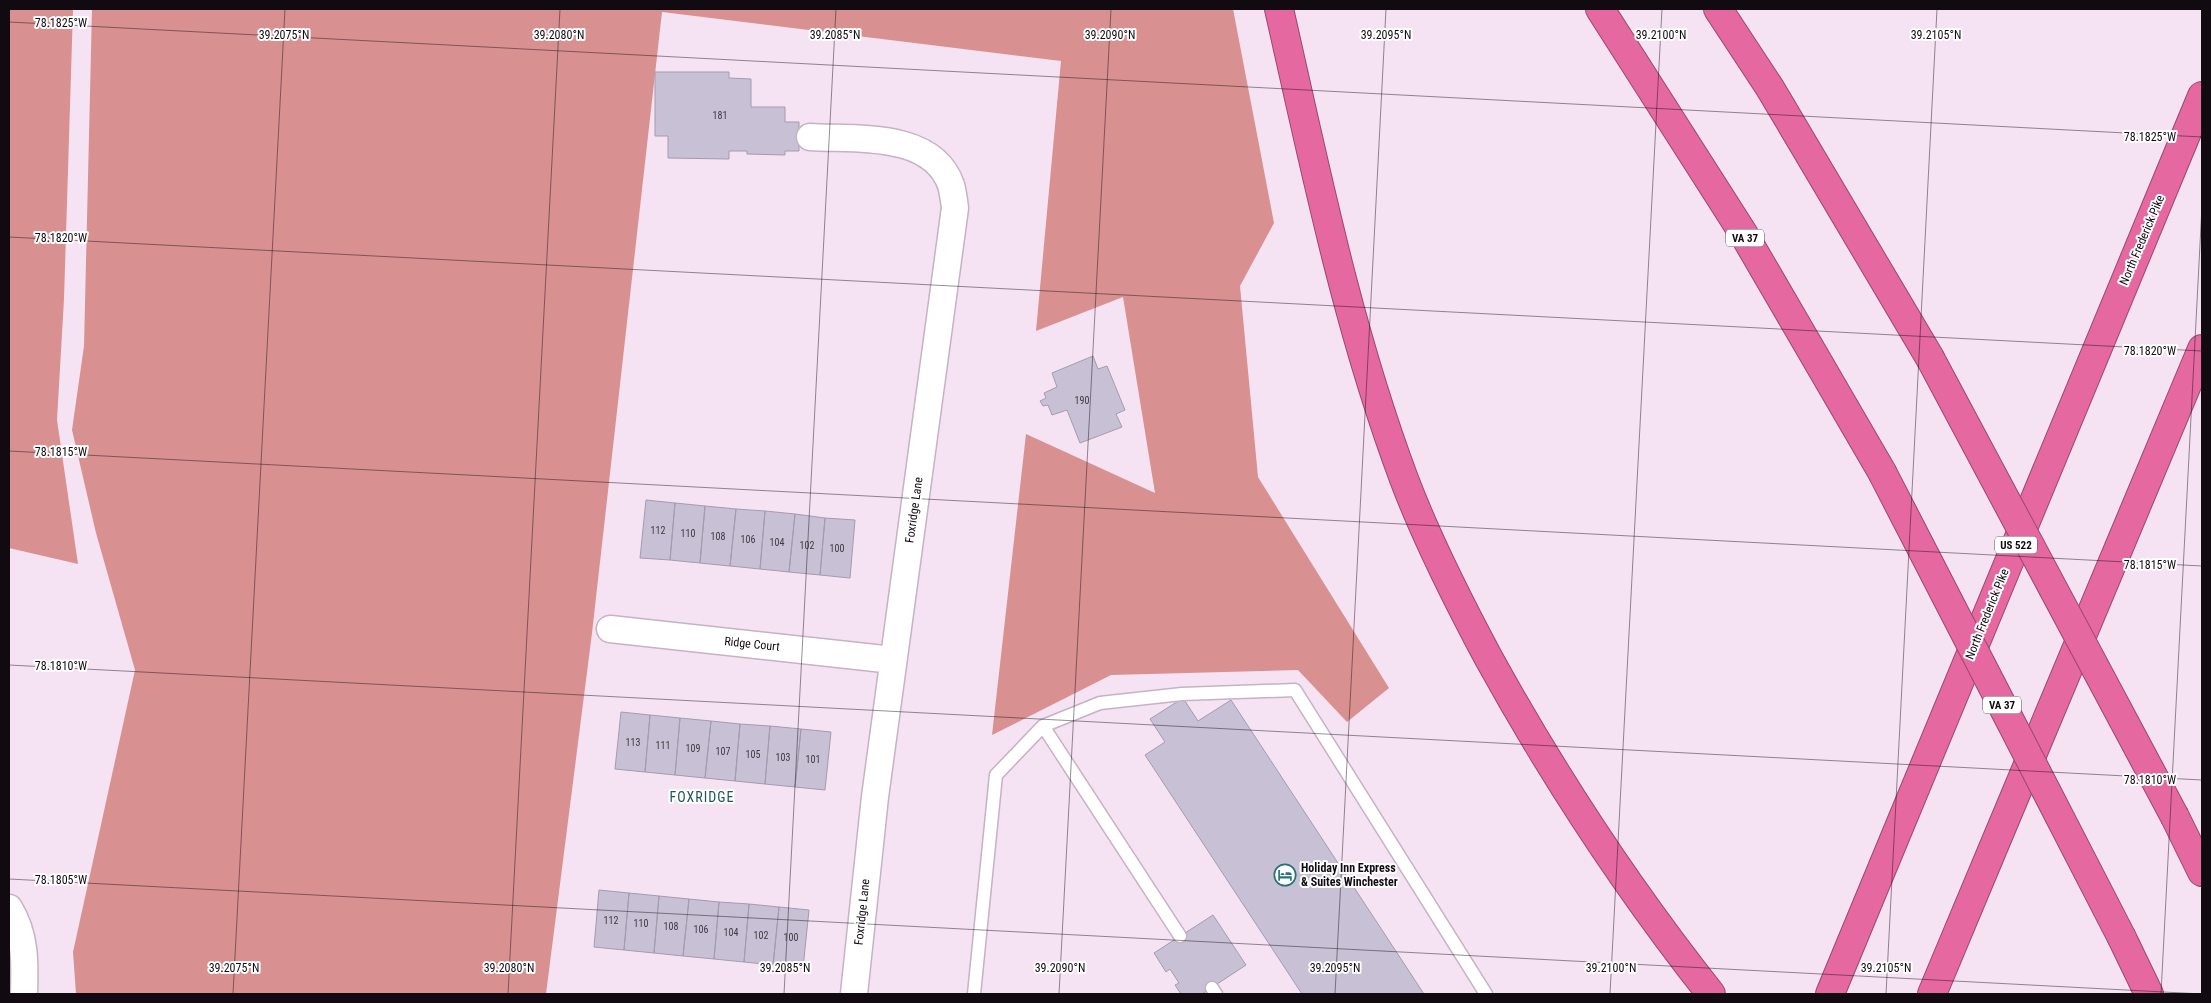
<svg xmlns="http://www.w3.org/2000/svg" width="2211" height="1003" font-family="'Roboto Condensed',sans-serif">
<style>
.forest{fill:#d89190}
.building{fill:#c8c0d4;stroke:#a39baf}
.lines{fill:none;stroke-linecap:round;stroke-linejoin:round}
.lane-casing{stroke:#c5b3c3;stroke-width:15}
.street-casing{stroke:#c5b3c3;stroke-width:29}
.highway-casing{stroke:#9b476e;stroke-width:30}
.lane{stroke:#fff;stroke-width:12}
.street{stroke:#fff;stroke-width:26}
.highway{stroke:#e668a0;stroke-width:28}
.highway-bridge-casing{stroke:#9b476e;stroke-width:30;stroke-linecap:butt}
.highway-bridge{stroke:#e668a0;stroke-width:28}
.ticks{fill:none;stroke:#110b11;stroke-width:1;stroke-opacity:0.45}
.labels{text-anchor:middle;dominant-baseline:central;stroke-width:4;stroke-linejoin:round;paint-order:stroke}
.number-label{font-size:10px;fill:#3f3842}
.shield{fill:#fff;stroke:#585458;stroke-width:1}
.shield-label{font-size:11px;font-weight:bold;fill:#110b11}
.street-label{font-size:12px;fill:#110b11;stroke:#fff}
.poi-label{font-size:12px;font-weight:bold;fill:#110b11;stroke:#fff;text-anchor:start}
.neighbourhood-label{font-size:14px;letter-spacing:1px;fill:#1b575a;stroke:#fff}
.ticks-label{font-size:12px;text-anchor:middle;fill:#110b11;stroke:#fff;stroke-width:4;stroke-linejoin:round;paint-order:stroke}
</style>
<rect width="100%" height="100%" fill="#f5e3f4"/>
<path class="forest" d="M9 9H73L64 299 57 420 78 564 9 548Z
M92 9H1233L1274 223 1240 286 1258 477 1389 688 1347 722 1298 670 1111 675 992 735 1026 434 1155 493 1123 297 1036 331 1061 61 662 12 592 633 546 994H76L73 952 135 670 96 533 72 430 84 346Z"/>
<path class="building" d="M655 72H729V78L751 79V107H785V122H799V151H785V155L747 154V151H729V159L668 158V136H655Z
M1093 356 1098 369 1107 366 1125 410 1116 414 1122 427 1080 443 1067 410 1052 415 1048 405 1043 406 1040 401 1046 398 1044 393 1057 387 1052 373Z
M646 500 675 503 670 560 640 558Z
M675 503 705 506 700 563 670 560Z
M705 506 736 509 730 566 700 563Z
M736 509 765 511 760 569 730 566Z
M765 511 795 514 789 572 760 569Z
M795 514 825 518 820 575 789 572Z
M825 518 855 520 850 578 820 575Z
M1183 698 1198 721 1231 700 1424 994H1302L1145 755 1165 742 1150 719Z
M621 712 650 715 645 772 615 769Z
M650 715 680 718 675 775 645 772Z
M680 718 711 721 705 778 675 775Z
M711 721 740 724 735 781 705 778Z
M740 724 770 726 765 784 735 781Z
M770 726 801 729 795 787 765 784Z
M801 729 831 732 825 790 795 787Z
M599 890 629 893 624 950 594 947Z
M629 893 659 896 654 953 624 950Z
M659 896 689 899 683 956 654 953Z
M689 899 719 902 714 959 683 956Z
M719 902 749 904 744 962 714 959Z
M749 904 779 907 773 965 744 962Z
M779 907 809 910 803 968 773 965Z
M1213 915 1246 965 1202 994H1181L1175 985 1179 983 1170 969 1166 972 1154 953Z"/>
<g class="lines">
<g class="lane-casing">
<path id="lane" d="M1043 726 1180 936
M1212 988 1216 994
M974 994 996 775 1043 726 1100 703 1182 694 1295 690 1486 994"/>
</g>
<g class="street-casing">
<path id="street" d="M810 137C855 140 932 131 951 185 953 192 954 200 955 208L875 797 854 994
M610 629 893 660
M9 908C26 935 25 964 24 994"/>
</g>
<g class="highway-casing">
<path id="highway" d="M1279 9C1315 167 1347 327 1404 479 1427 540 1457 599 1488 657 1553 775 1627 888 1711 994
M1600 9 1743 233 1882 472
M1718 9 1770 88 1930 358
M2175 817 2202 872
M2122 938 2149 994
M1830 994 2202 96
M1932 994 2202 349"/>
</g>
<use href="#lane" class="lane"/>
<use href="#street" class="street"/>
<use href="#highway" class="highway"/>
<g class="highway-bridge-casing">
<path id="highway-bridge" d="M1930 358 2175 817
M1882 472 2122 938"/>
</g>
<use href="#highway-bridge" class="highway-bridge"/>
</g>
<path class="ticks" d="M9 19V9M9 22 2202 137M9 237 2202 351M9 451 2202 566M9 665 2202 780M9 879 2202 994M233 994 285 9M508 994 560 9M784 994 836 9M1059 994 1111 9M1335 994 1386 9M1610 994 1662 9M1886 994 1937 9M2161 994 2202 206"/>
<defs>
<g id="hotel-ring" transform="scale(1.125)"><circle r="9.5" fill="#fff" stroke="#297377" stroke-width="1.5"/><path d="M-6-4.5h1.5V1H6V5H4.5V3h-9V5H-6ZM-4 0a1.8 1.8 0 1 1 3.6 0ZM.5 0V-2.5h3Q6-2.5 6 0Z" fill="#297377"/></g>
</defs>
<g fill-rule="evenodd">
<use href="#hotel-ring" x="1285" y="875"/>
</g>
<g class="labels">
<g class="number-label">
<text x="720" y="115">181</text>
<text x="1082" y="400">190</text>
<text x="658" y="530">112</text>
<text x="688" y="533">110</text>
<text x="718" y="536">108</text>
<text x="748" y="539">106</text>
<text x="777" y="542">104</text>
<text x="807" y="545">102</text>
<text x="837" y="548">100</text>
<text x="633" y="742">113</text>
<text x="663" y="745">111</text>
<text x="693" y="748">109</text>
<text x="723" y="751">107</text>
<text x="753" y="754">105</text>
<text x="783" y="757">103</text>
<text x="813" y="759">101</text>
<text x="611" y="920">112</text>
<text x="641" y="923">110</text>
<text x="671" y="926">108</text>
<text x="701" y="929">106</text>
<text x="731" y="932">104</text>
<text x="761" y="935">102</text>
<text x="791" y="937">100</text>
</g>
<g class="shield">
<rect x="1726" y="229.5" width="38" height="17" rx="4"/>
<rect x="1995" y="536.5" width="42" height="17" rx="4"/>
<rect x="1983" y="696.5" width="38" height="17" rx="4"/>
</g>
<g class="shield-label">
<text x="1745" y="238">VA 37</text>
<text x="2016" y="545">US 522</text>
<text x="2002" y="705">VA 37</text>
</g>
<g class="street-label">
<text transform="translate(2142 240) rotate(-67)">North Frederick Pike</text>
<text transform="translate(914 510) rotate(-82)">Foxridge Lane</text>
<text transform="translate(1987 614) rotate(-68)">North Frederick Pike</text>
<text transform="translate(752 644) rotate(6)">Ridge Court</text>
<text transform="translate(862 912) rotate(-84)">Foxridge Lane</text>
</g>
<g class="poi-label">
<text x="1301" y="868">Holiday Inn Express<tspan x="1301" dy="14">&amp; Suites Winchester</tspan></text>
</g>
<g class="neighbourhood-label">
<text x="702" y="797">FOXRIDGE</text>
</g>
</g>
<g class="ticks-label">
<text x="61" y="27">78.1825°W</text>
<text x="284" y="39">39.2075°N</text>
<text x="559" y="39">39.2080°N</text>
<text x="835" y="39">39.2085°N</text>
<text x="1110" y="39">39.2090°N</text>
<text x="1386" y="39">39.2095°N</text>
<text x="1661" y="39">39.2100°N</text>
<text x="1936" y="39">39.2105°N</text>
<text x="2150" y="141">78.1825°W</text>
<text x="61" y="242">78.1820°W</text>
<text x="2150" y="355">78.1820°W</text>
<text x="61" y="456">78.1815°W</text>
<text x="2150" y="569">78.1815°W</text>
<text x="61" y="670">78.1810°W</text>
<text x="2150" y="784">78.1810°W</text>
<text x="61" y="884">78.1805°W</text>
<text x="234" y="972">39.2075°N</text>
<text x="509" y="972">39.2080°N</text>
<text x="785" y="972">39.2085°N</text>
<text x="1060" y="972">39.2090°N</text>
<text x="1335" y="972">39.2095°N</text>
<text x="1611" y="972">39.2100°N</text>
<text x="1886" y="972">39.2105°N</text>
</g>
<rect width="2211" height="1003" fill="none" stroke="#110b11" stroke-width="20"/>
</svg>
